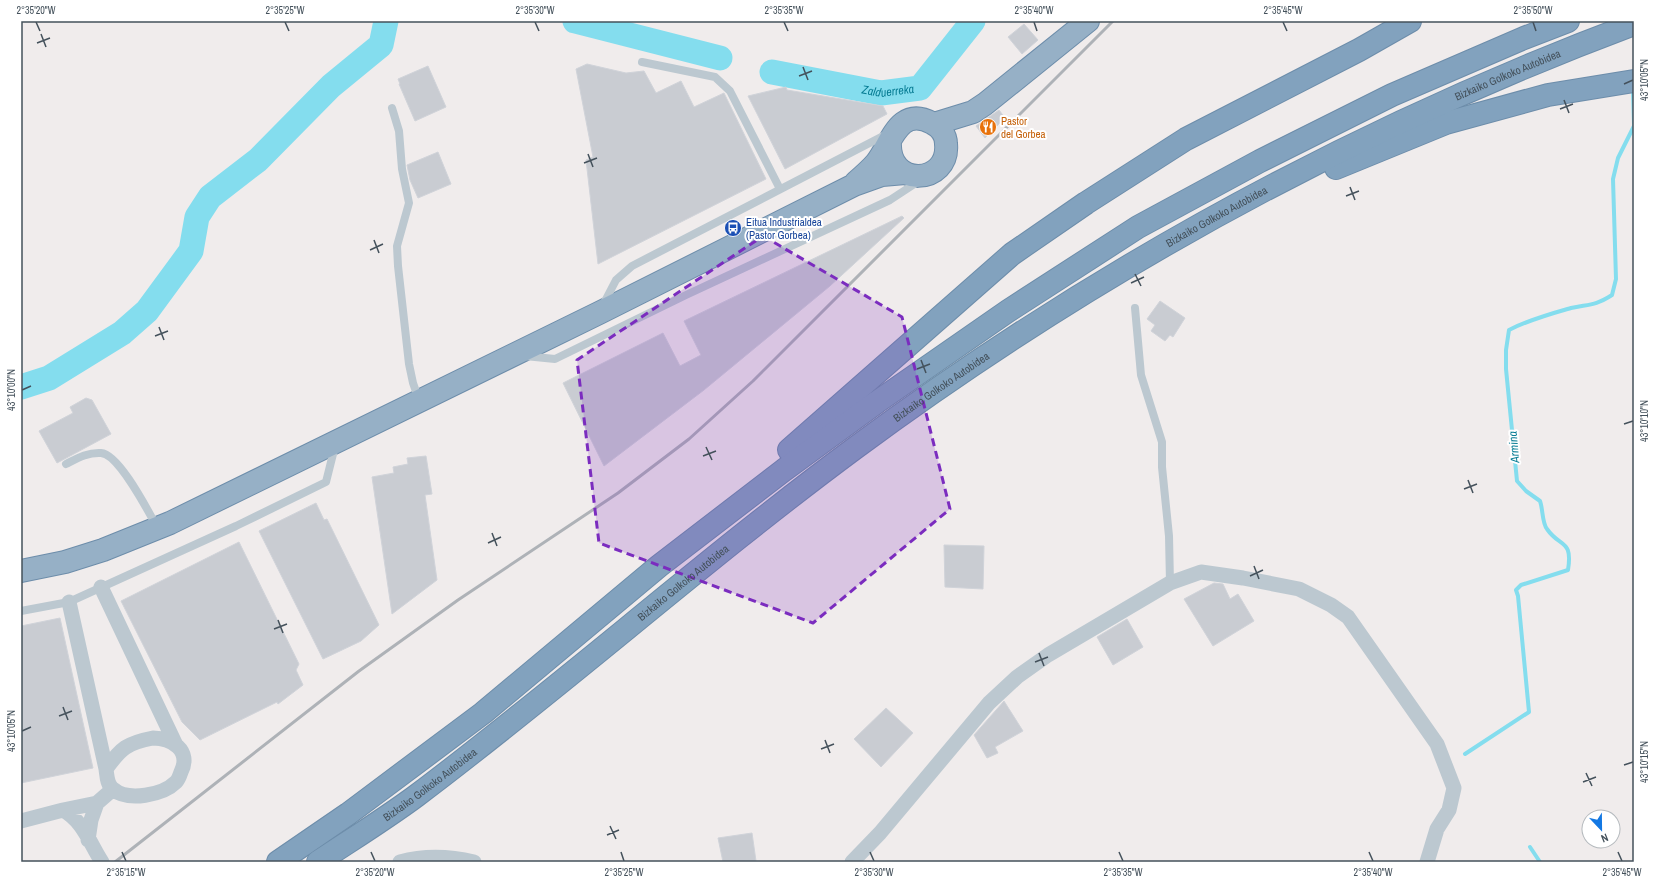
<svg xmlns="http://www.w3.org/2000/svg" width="1655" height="883" font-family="'Archivo Narrow',sans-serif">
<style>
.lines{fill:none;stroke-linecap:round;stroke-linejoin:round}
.stream{stroke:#84ddee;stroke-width:4}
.river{stroke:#84ddee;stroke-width:25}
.building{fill:#c9ccd2;stroke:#d0d3d9}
.trunk-casing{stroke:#6d8daa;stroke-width:24}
.motorway-casing{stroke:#6d8daa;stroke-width:24}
.service{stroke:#bcc8d0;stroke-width:8}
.minor{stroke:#bcc8d0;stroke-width:15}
.trunk{stroke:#96b0c6;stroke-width:22}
.motorway{stroke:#82a2be;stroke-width:22}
.rail{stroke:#aeb2b7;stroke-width:3}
.marked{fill:#7b2cbf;fill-opacity:0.2;stroke:#7b2cbf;stroke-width:3;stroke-dasharray:8 5;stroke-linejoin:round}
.ticks{fill:none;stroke:#44515b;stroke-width:1.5}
.labels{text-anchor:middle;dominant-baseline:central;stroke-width:4;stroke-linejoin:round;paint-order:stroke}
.street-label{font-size:11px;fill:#44515b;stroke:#fff}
.food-label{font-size:11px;fill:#c56008;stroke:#fff;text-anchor:start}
.transit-label{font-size:11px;fill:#164399;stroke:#fff;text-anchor:start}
.water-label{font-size:12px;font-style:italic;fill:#087d94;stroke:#fff}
.neatline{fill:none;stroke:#44515b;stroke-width:1.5}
.ticks-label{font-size:10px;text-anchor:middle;fill:#44515b}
</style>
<rect width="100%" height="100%" fill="#f0ecec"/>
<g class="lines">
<path class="stream" d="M1633 91 1634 124
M1465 754 1529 712 1518 596 1516 590 1521 585 1568 570C1573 539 1560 548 1547 529 1542 523 1543 509 1540 501L1526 491 1517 481 1506 369V350L1509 330C1528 320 1550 314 1571 308 1589 304 1595 306 1612 295L1616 279 1613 179 1618 158 1634 126
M1530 847 1540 862"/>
<g class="river">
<path d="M575 21 720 58"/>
<path id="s1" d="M772 72 881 93 920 88 973 21"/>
<path d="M21 387 49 378 122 333 147 311 191 251 197 217 210 197 258 160 331 86 381 45 386 21"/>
</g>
</g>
<path class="building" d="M1024 24 1038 40 1022 54 1008 37Z
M587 64 626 73 644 71 656 93 681 81 694 107 724 93 766 179 598 264 586 160 593 157 576 69Z
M428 66 446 107 415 121 399 84H400L398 79Z
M786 87 787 90 883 106 887 114 785 169 748 96Z
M999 110 1005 118 985 138 976 126Z
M438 152 451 184 418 198 410 180 407 165Z
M902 216 904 218 830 286 704 390 604 466 563 383 663 333 680 366 701 355 684 321Z
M1160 301 1185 318 1173 337 1170 335 1165 341 1151 331 1155 325 1147 319Z
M86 398 92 400 111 434 57 463 39 431 73 413 70 407Z
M426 456 432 494 425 495 437 580 392 614 372 477 394 473 393 467 408 464 407 458Z
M316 503 324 520 327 519 379 625 361 641 323 659 259 531Z
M239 542 299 664 296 670 303 685 278 704 277 702 200 740 182 722 121 601Z
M944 545 984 546 983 589 945 587Z
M1214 583 1223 584 1230 599 1238 594 1254 621 1213 646 1184 599Z
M60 618 93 768 21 783V626Z
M1127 619 1143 647 1113 665 1097 637Z
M1004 701 1023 731 995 747 998 753 987 758 974 735Z
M886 708 913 733 881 767 854 739Z
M752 833 756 861 723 862 718 838Z"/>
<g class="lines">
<g class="trunk-casing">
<path id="trunk" d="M934 124 973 112 985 104 1088 21
M856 182C863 176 870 170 876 163 891 145 898 105 932 123 940 127 946 135 946 144 950 185 887 189 890 141
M21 571 65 562 103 550 170 523 599 313 854 185 882 175 905 173"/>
</g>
<g class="motorway-casing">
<g id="motorway">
<path d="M1336 168 1446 123 1548 95 1634 81"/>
<path d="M789 450 1012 254 1086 203 1186 139 1359 50 1410 21"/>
<path d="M278 862 348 814 483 713 659 566 784 470 877 402 1008 311 1138 227 1260 161 1392 95 1524 38 1568 21"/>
<path id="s2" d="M318 862C351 840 385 819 416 796 565 684 705 559 855 448 1093 272 1356 128 1634 24"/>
</g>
</g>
<path class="service" d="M642 62 715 77 730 91 780 189
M392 108 399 131 402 169 409 203 397 246 398 266 409 364 413 383 419 400
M603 305 616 280 632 266 887 134
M1135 308 1141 375 1162 442V467L1169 536 1170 583
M525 356 555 359 686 295 890 200 919 181
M66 464C76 459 88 452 101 453 119 454 148 511 157 527
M21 611 69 602 236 526 326 482 335 446"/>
<path class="minor" d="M101 587 175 743
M69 602 106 769
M153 738C171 738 192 750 181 772 180 775 178 780 176 782 163 795 128 802 113 789 107 785 107 776 106 769 121 748 127 743 153 738Z
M63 810C84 822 89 842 102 862
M21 821 63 810 97 803 113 789
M88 840 91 820 97 803
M400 862C425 855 449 856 474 862
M852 862 880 833 989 703 1017 677 1048 655 1170 583 1201 572 1243 578 1299 589 1331 605 1348 617 1437 744 1454 788 1449 810 1437 829 1427 862"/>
<use href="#trunk" class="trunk"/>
<use href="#motorway" class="motorway"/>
<path class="rail" d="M115 862 359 671 458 600 618 493 689 439 753 381 1113 21"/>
</g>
<path class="marked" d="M763 236 902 317 950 509 813 623 599 543 577 360Z"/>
<path class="ticks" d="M36 22 40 31M285 22 289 31M535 22 539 31M784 22 788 31M1034 22 1037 31M1283 22 1287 31M1533 22 1536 31M41 34 46 47M37 43 50 38M803 67 808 80M799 76 812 71M1624 84 1633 80M1564 100 1569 113M1560 109 1573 104M588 154 593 167M584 163 597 158M1350 187 1355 200M1346 196 1359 191M374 240 379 253M370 250 383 244M1135 274 1141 286M1131 283 1144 277M159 327 164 340M155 336 168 331M921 360 926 373M917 369 930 364M22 390 31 386M1624 424 1633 421M706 447 712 460M703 456 716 451M1468 480 1473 493M1464 489 1477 484M492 533 497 546M488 543 501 537M1254 566 1259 579M1250 576 1263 570M278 620 283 633M274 629 287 624M1039 653 1044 666M1035 662 1048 657M63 707 68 720M59 716 72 711M22 731 31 727M825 740 830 753M821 749 834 744M1624 765 1633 762M1586 773 1592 786M1583 782 1596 777M610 826 616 839M607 835 619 830M122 852 126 861M371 852 375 861M621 852 624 861M870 852 874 861M1119 852 1123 861M1369 852 1373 861M1618 852 1622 861"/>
<defs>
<g id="restaurant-disc" transform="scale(0.9)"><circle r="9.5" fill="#e8710a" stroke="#fff"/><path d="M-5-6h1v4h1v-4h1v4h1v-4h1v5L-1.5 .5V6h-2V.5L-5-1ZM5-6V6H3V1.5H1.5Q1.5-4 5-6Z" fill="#fff"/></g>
<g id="bus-disc" transform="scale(0.9)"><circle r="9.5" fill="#1a4fb4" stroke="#fff"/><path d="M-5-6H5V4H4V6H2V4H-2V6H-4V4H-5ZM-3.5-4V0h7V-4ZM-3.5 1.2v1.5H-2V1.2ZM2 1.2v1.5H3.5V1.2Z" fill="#fff"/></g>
</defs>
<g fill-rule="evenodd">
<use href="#restaurant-disc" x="988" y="127"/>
<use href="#bus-disc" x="733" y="228"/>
</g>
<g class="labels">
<g class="street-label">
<text stroke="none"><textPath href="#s2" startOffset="1432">Bizkaiko Golkoko Autobidea</textPath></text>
<text stroke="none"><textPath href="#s2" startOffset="1108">Bizkaiko Golkoko Autobidea</textPath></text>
<text stroke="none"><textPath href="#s2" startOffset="784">Bizkaiko Golkoko Autobidea</textPath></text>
<text stroke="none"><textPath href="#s2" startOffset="460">Bizkaiko Golkoko Autobidea</textPath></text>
<text stroke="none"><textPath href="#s2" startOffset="136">Bizkaiko Golkoko Autobidea</textPath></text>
</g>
<g class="food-label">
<text x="1001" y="121">Pastor<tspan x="1001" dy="13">del Gorbea</tspan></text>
</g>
<g class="transit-label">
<text x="746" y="222">Eitua Industrialdea<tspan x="746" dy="13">(Pastor Gorbea)</tspan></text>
</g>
<g class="water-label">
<text stroke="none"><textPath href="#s1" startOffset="118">Zalduerreka</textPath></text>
<text transform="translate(1514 447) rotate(-95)">Armina</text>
</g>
</g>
<rect width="1655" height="883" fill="none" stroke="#ffffff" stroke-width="44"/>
<g transform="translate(1601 829) rotate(158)"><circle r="19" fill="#ffffff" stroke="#b4b9bd"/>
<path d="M0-3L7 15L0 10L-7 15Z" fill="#1378e3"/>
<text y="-6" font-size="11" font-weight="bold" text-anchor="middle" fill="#44515b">N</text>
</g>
<rect x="22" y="22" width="1611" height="839" class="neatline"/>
<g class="ticks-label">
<text x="36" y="14">2°35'20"W</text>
<text x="285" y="14">2°35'25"W</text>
<text x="535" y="14">2°35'30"W</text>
<text x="784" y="14">2°35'35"W</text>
<text x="1034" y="14">2°35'40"W</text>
<text x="1283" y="14">2°35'45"W</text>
<text x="1533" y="14">2°35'50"W</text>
<text transform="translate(1644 80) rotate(-90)" y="4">43°10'05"N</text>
<text transform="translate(11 390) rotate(-90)" y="4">43°10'00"N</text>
<text transform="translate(1644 421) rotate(-90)" y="4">43°10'10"N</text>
<text transform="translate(11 731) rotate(-90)" y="4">43°10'05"N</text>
<text transform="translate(1644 762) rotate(-90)" y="4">43°10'15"N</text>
<text x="126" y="876">2°35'15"W</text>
<text x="375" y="876">2°35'20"W</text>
<text x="624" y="876">2°35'25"W</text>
<text x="874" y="876">2°35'30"W</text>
<text x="1123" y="876">2°35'35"W</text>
<text x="1373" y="876">2°35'40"W</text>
<text x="1622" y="876">2°35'45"W</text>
</g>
</svg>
